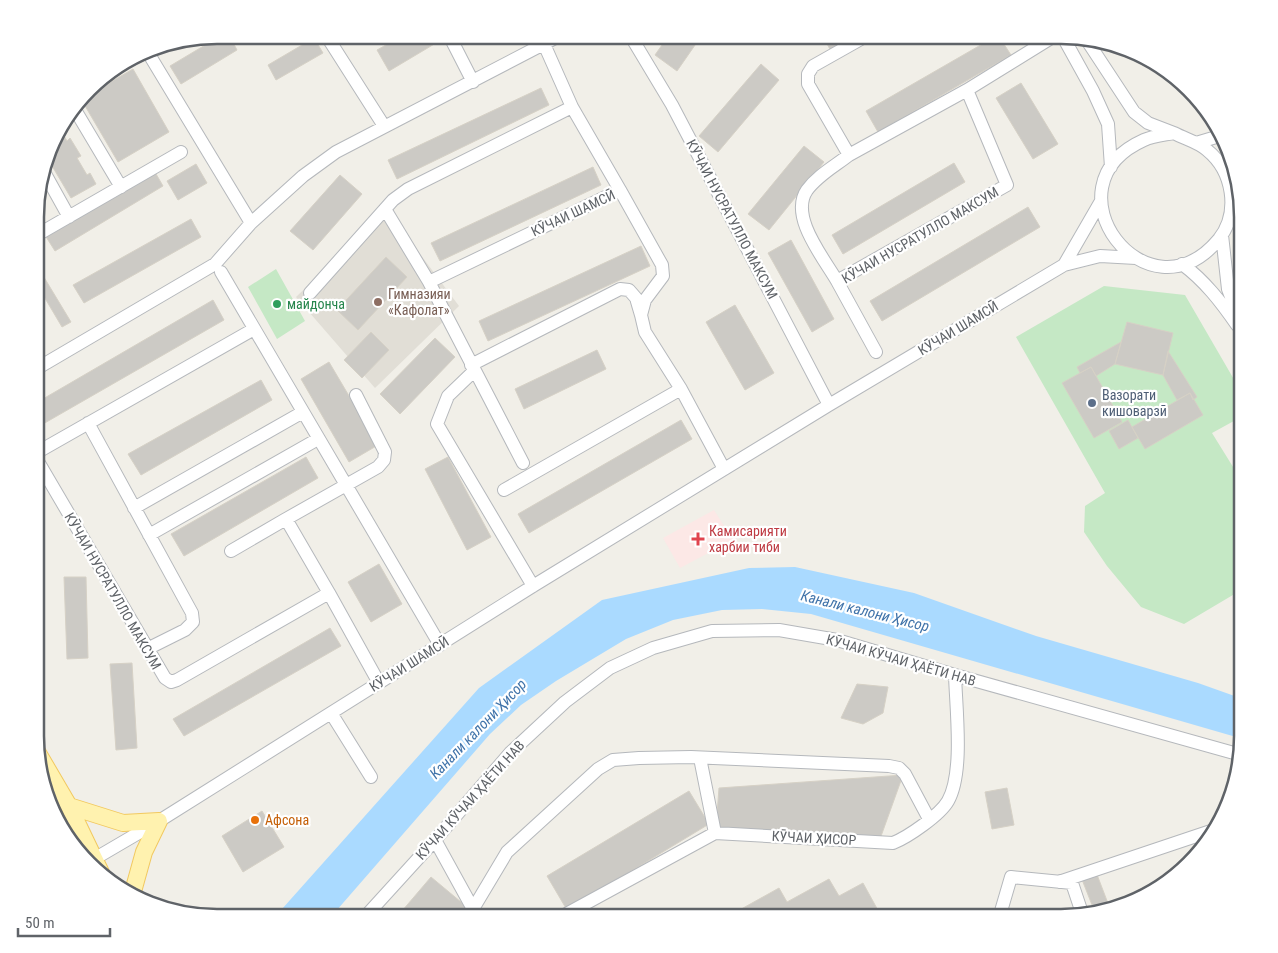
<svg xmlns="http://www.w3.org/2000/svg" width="1278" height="953" font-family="'Roboto Condensed',sans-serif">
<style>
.education{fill:#e1ded6}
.medical{fill:#fce8e6}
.green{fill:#c5e8c5}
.water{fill:#aadaff}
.building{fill:#cccac5;stroke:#d6d1c6}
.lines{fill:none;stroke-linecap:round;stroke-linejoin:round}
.minor-casing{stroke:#b5b8bc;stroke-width:14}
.major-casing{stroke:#f2c960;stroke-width:18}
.minor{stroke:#fff;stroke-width:12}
.major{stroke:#fff2af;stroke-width:16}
.education-dot{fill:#8d6e63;stroke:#fff;stroke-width:2}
.leisure-dot{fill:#2e9e5b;stroke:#fff;stroke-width:2}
.service-dot{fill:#5c6f8a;stroke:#fff;stroke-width:2}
.health-dot{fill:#e0444e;stroke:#fff;stroke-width:2}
.food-dot{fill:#e8710a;stroke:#fff;stroke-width:2}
.labels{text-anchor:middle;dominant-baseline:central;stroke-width:4.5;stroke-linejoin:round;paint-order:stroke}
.street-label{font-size:14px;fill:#5f6368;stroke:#fff}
.education-label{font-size:14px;fill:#785e54;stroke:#fff;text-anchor:start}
.leisure-label{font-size:14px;fill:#27864d;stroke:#fff;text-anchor:start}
.service-label{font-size:14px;fill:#4e5e75;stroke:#fff;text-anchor:start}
.health-label{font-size:14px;fill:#be3a42;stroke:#fff;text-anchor:start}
.food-label{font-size:14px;fill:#c56008;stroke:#fff;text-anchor:start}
.water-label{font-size:15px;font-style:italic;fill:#4174aa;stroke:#fff}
.rim{fill:none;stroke:#5f6368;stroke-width:2.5}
</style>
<rect width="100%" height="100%" fill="#f1efe8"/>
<path class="education" d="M387 210 459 306 375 388 296 297Z"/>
<path class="medical" d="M714 510 733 540 680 568 663 538Z"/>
<path class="green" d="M276 269 305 321 277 339 248 287Z
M1104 286 1185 295 1243 395V416L1212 433 1243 483V589L1184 624 1141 607 1107 566 1084 532 1085 506 1105 493 1016 337Z"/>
<path class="water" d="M795 567 914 593 1036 636 1198 683 1243 699V739L811 614 762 609 722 610 673 620 626 639 556 681 521 705 490 734 330 918H274L479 688 602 600 749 568Z"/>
<path class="building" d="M222 35H229L237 50 181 84 170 66Z
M404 35H438L441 40 389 71 377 50Z
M669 35H702L677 71 655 55Z
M822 35H857L831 51Z
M998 35 1011 55 878 132 866 111Z
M314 38 323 53 276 80 268 65Z
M761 64 779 80 718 152 699 136Z
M133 69 169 132 118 162 81 99Z
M1021 83 1058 144 1033 159 996 98Z
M541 88 549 105 397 179 388 160Z
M59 127 67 141 70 138 81 156 77 158 87 175 90 173 96 184 71 198 48 159Z
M804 146 824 162 769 230 748 214Z
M954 163 965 182 843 254 832 235Z
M196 164 207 183 178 200 167 181Z
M152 167 163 186 55 251 43 232Z
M593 167 601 185 440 261 431 243Z
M340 175 362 194 313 250 290 231Z
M1028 207 1040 227 882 321 870 301Z
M191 219 201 237 84 303 73 285Z
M791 240 834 319 812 332 768 253Z
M641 246 650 266 488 341 479 321Z
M386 257 407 277 358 330 337 310Z
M36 264 71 322 62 327 36 283Z
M213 300 224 320 36 428V403Z
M735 305 774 373 745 390 706 322Z
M1127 322 1173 333 1163 375 1115 364Z
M371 332 389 350 362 378 344 360Z
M435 338 455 357 400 414 380 394Z
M1121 342 1115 364 1096 376 1091 367 1080 373 1077 367Z
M597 350 606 369 524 409 515 389Z
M1168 351 1197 397 1193 400 1190 393 1177 400 1163 375Z
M329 362 378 445 349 462 301 379Z
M1091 367 1122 422 1094 438 1062 383Z
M261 380 272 400 141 475 128 454Z
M1190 393 1203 415 1145 449 1132 427Z
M681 420 692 439 529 533 518 514Z
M1128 420 1138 438 1119 449 1109 431Z
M306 457 318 478 184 556 171 534Z
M448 457 491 537 467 550 425 469Z
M36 509 40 576H36Z
M379 564 402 604 371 622 348 582Z
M64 577H86L88 658 67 659Z
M330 628 341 646 184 736 173 719Z
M132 663 137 748 116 750 110 664Z
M857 684 888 687 883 713 863 724 841 718Z
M903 775 880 839 716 827 719 788Z
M1007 788 1014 825 992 829 985 792Z
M689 791 709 824 567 910 547 876Z
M262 811 284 847 243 872 222 836Z
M1096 872 1109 906 1094 910 1081 877Z
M431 877 467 907 458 918H396Z
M829 879 839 896 863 883 880 914 873 918H850L845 908 827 918H794L792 915 787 918 727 917 779 888 787 902Z"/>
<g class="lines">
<g class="minor-casing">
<path id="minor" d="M326 35 384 126
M449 35 473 82
M540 35 572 107 620 190
M630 35 672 105 829 405
M868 35 813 66 808 74V84L849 155 967 90 1056 35
M1062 35 1093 91 1108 124 1111 167
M1086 39 1134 112 1148 123 1174 133
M147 51 251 223
M74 108 121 187
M1174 133C1185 139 1198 142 1207 150 1233 171 1240 212 1219 239 1147 326 1041 186 1144 140 1153 136 1164 135 1174 133Z
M1196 143 1223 135
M44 172 69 217
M385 209 429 282 523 463
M37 235 181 152
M1222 235 1228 289 1243 328
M1182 264C1205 281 1221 302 1237 325
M1064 265 1101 201
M221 272 440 645
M837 281C823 257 789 216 807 190 818 175 835 166 849 155
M429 282 620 190 662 265 663 276 645 300 641 315 645 332 681 389 724 469
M310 293 393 200 408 189 572 107
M876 352 837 281 1007 185 967 90
M471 365 620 289 629 290 636 298 641 315
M36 369 215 264 251 223 303 176 336 152 561 35
M474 371 448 396 437 424 533 586
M88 423 192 613 193 622 185 630 147 649
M36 453 254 329
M36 458 165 678 171 682 177 680 329 593 379 683
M504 490 681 389
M134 508 303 412
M286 519 378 467 384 460 385 452 356 395
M149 535 318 439
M231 551 286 519 329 593
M331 713 371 777
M700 758 715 833
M435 840 478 918
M89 862 159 821 533 586 829 405 1064 265 1100 256 1136 258
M1059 882 1214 830
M473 909 507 852 598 769 613 760 639 758 691 757 889 766 899 768 905 774 929 819
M364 918 435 840 510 753 565 702 610 668 653 648 712 631 779 630 837 640 955 675 1241 755
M559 918 715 833 893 843C908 837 940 815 948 801 964 773 956 709 955 675
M999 918 1011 877 1072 883 1082 913"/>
</g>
<g class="major-casing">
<path id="major" d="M35 748 69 806 103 877
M69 806 123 823 159 821 144 852 132 895"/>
</g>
<use href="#minor" class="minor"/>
<use href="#major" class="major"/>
</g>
<circle class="education-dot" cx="378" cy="302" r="5"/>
<circle class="leisure-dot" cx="277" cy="304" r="5"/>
<circle class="service-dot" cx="1092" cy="403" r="5"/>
<path class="health-dot" d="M695.5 531.5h5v5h5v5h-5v5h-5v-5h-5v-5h5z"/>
<circle class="food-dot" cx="255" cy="820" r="5"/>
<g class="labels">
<g class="street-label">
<text transform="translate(573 213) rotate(-25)">КӮЧАИ ШАМСӢ</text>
<text transform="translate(732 219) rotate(62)">КӮЧАИ НУСРАТУЛЛО МАКСУМ</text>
<text transform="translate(920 235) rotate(-30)">КӮЧАИ НУСРАТУЛЛО МАКСУМ</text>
<text transform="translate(958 328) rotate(-31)">КӮЧАИ ШАМСӢ</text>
<text transform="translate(113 591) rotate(60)">КӮЧАИ НУСРАТУЛЛО МАКСУМ</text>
<text transform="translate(901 660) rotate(16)">КӮЧАИ КӮЧАИ ҲАЁТИ НАВ</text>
<text transform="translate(409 664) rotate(-32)">КӮЧАИ ШАМСӢ</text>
<text transform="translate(470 800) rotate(-48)">КӮЧАИ КӮЧАИ ҲАЁТИ НАВ</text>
<text transform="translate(814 838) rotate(3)">КӮЧАИ ҲИСОР</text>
</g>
<g class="education-label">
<text x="388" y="294">Гимназияи<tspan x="388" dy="16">«Кафолат»</tspan></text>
</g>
<g class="leisure-label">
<text x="287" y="304">майдонча</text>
</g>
<g class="service-label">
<text x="1102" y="395">Вазорати<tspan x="1102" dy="16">кишоварзӣ</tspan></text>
</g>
<g class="health-label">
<text x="709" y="531">Камисарияти<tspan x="709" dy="16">харбии тиби</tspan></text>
</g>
<g class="food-label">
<text x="265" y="820">Афсона</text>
</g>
<g class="water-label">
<text transform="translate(865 611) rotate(14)">Канали калони Ҳисор</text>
<text transform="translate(478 729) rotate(-46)">Канали калони Ҳисор</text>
</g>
</g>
<path d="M0 0H1278V953H0ZM217 44H1061A173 173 0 0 1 1234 217V736A173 173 0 0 1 1061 909H217A173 173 0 0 1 44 736V217A173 173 0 0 1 217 44Z" fill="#fff" fill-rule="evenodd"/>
<path class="rim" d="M217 44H1061A173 173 0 0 1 1234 217V736A173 173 0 0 1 1061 909H217A173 173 0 0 1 44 736V217A173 173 0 0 1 217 44Z"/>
<path d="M18 928v8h92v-8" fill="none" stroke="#5f6368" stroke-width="2.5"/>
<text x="25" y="928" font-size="15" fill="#5f6368" stroke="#ffffff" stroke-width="4" paint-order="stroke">50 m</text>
</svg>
